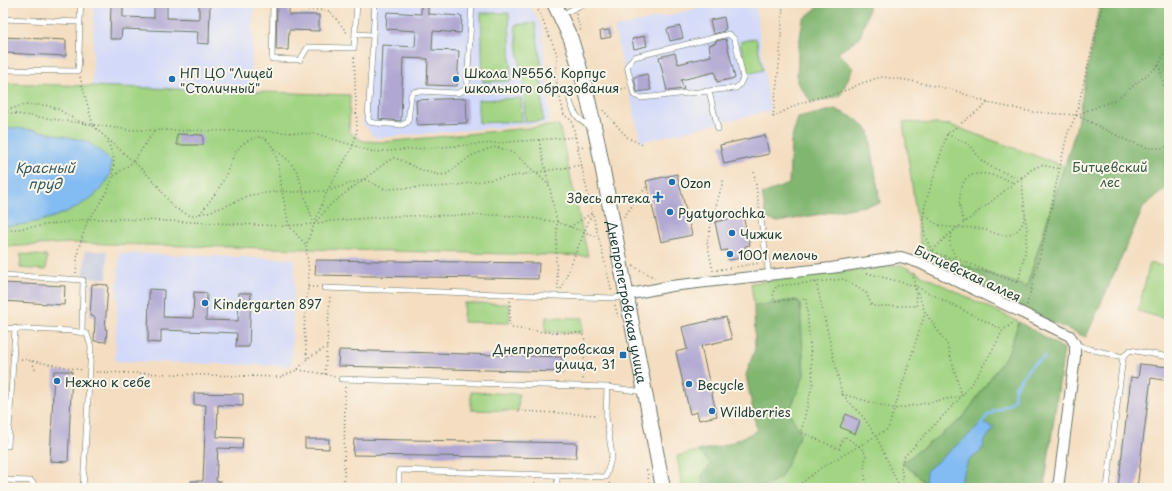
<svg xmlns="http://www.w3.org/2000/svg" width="1172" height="491" font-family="'Playpen Sans',sans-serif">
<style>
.built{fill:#d2d9f9}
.industrial{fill:#bcc3de}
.green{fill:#a2d483;stroke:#60885c}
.forest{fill:#81b671;stroke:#507a52}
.water{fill:#83bbf3;stroke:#517c94}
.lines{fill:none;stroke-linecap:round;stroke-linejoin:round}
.stream{stroke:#83bbf3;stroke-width:3}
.building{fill:#b0a7d2}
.lane-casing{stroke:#6a7565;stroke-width:6}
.street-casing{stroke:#6a7565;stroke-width:12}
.secondary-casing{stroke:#6a7565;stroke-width:16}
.path{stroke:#6a7565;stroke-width:1.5;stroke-dasharray:1 3;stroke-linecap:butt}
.lane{stroke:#fff;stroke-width:5}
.street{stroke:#fff;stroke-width:10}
.secondary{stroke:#fff;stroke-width:14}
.poi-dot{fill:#1f6fb2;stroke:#fbf7ec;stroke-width:1.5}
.labels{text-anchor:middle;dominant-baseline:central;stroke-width:4;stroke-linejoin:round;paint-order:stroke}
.poi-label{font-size:13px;fill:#1f3d34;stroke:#fbf7ec;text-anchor:start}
.park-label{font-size:13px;fill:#395b44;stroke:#fbf7ec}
.street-label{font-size:13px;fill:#1f3d34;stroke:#fbf7ec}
.water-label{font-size:14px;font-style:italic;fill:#385c64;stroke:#fbf7ec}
</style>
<rect width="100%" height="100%" fill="#fbf7ec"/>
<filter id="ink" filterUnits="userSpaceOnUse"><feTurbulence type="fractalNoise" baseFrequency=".025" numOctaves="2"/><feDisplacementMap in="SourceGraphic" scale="8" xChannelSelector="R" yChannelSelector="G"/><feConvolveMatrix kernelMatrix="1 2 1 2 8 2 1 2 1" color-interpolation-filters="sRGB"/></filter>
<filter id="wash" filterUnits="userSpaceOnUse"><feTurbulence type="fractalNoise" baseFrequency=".012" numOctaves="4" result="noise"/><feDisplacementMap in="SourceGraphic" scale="16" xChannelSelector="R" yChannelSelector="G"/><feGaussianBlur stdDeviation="0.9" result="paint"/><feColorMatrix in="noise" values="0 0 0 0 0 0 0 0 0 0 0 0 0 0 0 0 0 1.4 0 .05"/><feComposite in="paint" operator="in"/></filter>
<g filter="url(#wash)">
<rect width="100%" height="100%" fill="#f4ddc0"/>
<path class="built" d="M94 3H254L249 120 92 111Z
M371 3H528L542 27 550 123 375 138 363 124Z
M720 3H755L770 111 641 142 614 28Z
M119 253 295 259 291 366 115 361Z"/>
<path class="industrial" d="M85 251H107V278H84Z"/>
<path class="green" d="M481 13H509L511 81 483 82Z
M535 23 542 70 521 72 515 25Z
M756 38 763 70 747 74 740 42Z
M523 74H541L543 121 525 122Z
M3 83 350 95 349 132 363 141 385 142 559 125 588 256 71 243 3 247Z
M521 98 522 121 479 123 478 100Z
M903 122 950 125 1064 166 1026 288 930 253 921 248Z
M21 254 47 256 46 270 20 268Z
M1150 263 1169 268V320L1138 311Z
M901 265 1019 322 1008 353 962 419 902 463 920 477 926 488H762L781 477 789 412 804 375 800 303 796 300 754 306 751 283Z
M464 303 510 304 509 323 463 322Z
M546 317 583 318 582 333 545 332Z
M471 392 519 394 518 411 471 410Z
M698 451 711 464 702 476 704 488H682L677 456Z"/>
<path class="forest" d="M823 3H868V12L860 37 838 53 853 68 840 96 812 103 797 82 798 51 803 19Z
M1100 3H1169V186L1144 206 1086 337 1024 310 925 263 930 253 1027 287 1076 129Z
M835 109 856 119 869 131 880 203 778 222 767 219 762 194 789 184 791 141 798 118Z
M796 300 800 303 804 375 789 412 801 433 781 477 762 488H704L702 476 711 464 698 451 726 445 757 431 746 375 755 349 754 306Z
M1019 322 1064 349 1044 488H926L920 477 902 463 962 419 1008 353Z"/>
<path class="water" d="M3 127 35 130 86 141 99 150 111 161C111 166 111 172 109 177 94 209 36 226 3 226Z
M983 423 994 428 983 443 984 446 979 453 968 461 958 488H930L925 482 926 471Z"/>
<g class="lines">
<path class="stream" d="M981 426 986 417 994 411 1011 403 1014 399 1015 387 1030 367 1034 363 1043 359 1044 356"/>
</g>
<g id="blocks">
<path class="building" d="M111 3H123V17L154 18V3H167V18L199 19V3H210L209 44 197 43 198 32 122 29 121 39H110Z
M277 3H289V15H319V31L289 30 288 50H276Z
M421 3H428V14L462 16 461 33 433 31 432 50 459 51 457 86 427 85 428 59 403 58 401 121 379 119 382 45 415 47 416 31 386 29 387 12 421 14Z
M724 17 726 29H724V31L713 34 710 20Z
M680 26 683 38 670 41 667 29Z
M609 30 611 37 601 39 600 31Z
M645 36 647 46 634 49 632 39Z
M3 37 66 40V56L3 53Z
M726 39 735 78 717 82 715 72 681 80 684 89 667 91 659 57 675 53 678 64 711 56 709 45 716 43 715 41Z
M647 74 651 90 637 92 634 77Z
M466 98 467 123 417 125 416 100Z
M177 134 203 135V145H177Z
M765 135 769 154 724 164 720 145Z
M677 174 692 235 661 242 646 181Z
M743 216 750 245 745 246 748 257 729 260 727 250 721 251 715 222Z
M316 260 539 263 538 279 315 275Z
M3 283 65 286 64 305 3 301Z
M92 284 108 285 105 329H107L106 342 94 341 95 317 90 316Z
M149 289 164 290 163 317 193 318 194 292 207 293 206 320 238 321 239 293H251L249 347H236L237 333 161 330V343L148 342Z
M726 317 732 339 701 346 717 416 699 420 697 412 690 414 676 352 687 349 682 327Z
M339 350 562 357 561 372 338 366Z
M1140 364 1169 367V381L1151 378 1137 488H1118L1131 377 1138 378Z
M54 371H72L68 462 50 461Z
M194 393 243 394V406L218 405 217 437 243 438 242 449 218 448 216 481 221 482V488H191V481H203L206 405H194Z
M846 414 860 421 855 434 840 427Z
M305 439H329V449L305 448Z
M354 439 577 443 576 458 353 455Z"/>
</g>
</g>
<g filter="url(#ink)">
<use href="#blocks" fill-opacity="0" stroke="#6a7565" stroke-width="1"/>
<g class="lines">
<g class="lane-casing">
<path id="lane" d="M273 3 272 59 300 60 308 47 354 48 357 3
M375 3 368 119 370 122 375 123 402 125 408 122 411 95 414 92 418 91 457 93C462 92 464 91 467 87L472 3
M561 15 585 3
M3 19 80 22
M355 34 373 35
M729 34 735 40 742 73 743 78 740 84 736 88 641 98 634 95 627 66 634 57Z
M3 70 78 71C80 48 79 26 81 3
M584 86C582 86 578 87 575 88 563 94 574 114 581 120 584 123 588 125 592 128
M709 91 718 129
M761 220 769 276
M3 275 83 280 82 333
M324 288 614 298 625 296
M3 328 73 331 87 334 91 347 83 488
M1075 344 1086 348 1123 357 1130 350 1169 357
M341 379 607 387
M3 446H8L15 328
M3 480 31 481 37 488H43
M399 488V470L606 477 612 455 606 416 607 387 644 392
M557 488V476
M1107 488 1123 357"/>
</g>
<g class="street-casing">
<path id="street" d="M626 295 671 286 831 268 901 257 920 263 1070 336 1075 344V357L1058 488"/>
</g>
<g class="secondary-casing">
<g id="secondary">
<path id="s1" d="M554 3 571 39 585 86 598 144 663 488"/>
</g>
</g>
<path class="path" d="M302 3V9L330 11 348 34
M535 3 557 54 556 80 564 115 572 121 588 195 612 292
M576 14 581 32
M1169 43 1159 65 1169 106
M80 77 93 125
M598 94 626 88
M603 110 628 138 643 145
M3 111 24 105H45L58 109 76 120 88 124
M3 112 130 130 258 131 317 134 374 152 576 137
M1076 115 1117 99 1159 65
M773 117 800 103 847 90 862 83 881 77 907 80 954 90 988 103 1033 112 1076 115 1128 141 1149 148H1161L1169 146
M773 117 780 57 783 3
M1169 117V126
M93 126 145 172 158 186 173 207 182 212 191 216 208 212 226 206 250 195 282 191 289 226 306 245
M947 134 970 145 982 161 991 167 1013 176 1023 177
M539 140 549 185
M578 147 586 146
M274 148 289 161 298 173 303 192 314 224 331 204 388 161 394 158 401 160 421 170 440 175 447 174 471 156 488 149 496 147 503 149 513 153 522 160 549 185 557 222 556 261 558 289
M754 172 760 213
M114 176 133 162 155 130
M1014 183 1023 177
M924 212C939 235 959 224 981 229 990 230 999 237 1008 235 1018 233 1024 224 1025 215
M200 214C208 203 218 191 224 179 228 171 231 161 235 153 239 146 246 141 254 138 277 130 280 177 282 191L293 192 327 191 364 179 385 189 451 186 582 165
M624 217 647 186
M964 222C960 211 958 203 961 192 962 187 963 181 967 178 979 168 1003 178 1014 183 1001 194 988 204 974 215 959 227 944 236 932 252L962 261 1018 283 1025 253 1027 232 1022 183 1023 177 1032 169 1042 165 1060 169
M570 227 592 213
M954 230C946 242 951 245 955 257
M3 231 88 219H121L283 226 314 224 330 221 396 216 491 215 518 216 557 222 598 237
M926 255 932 252 924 233 923 220 925 205 947 134 988 103
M774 261 786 259
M633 266 657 279
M717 270 760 263
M713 271 707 242 715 209 724 178
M76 273 78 250 88 219 95 211 108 190 113 177 114 159 107 139
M867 273 915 286 1003 330
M816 282 842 394 864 418 876 436 900 488
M308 287H318
M561 289 592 213
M510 301 509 323 512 328 545 332 582 333 585 340 583 380
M615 305 618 317
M1027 305 1043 244 1067 135 1076 115 1103 3
M307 358 304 328 307 301 309 273 306 245 327 191 353 146 357 130 354 56
M21 359 82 370
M32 361 36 372
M298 370 325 374 335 377
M96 372 281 377 297 370 308 358 327 347
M325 374 330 296
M842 394 895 409 962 396 947 344 925 312 915 286 913 277 915 271
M518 411 598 415
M647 470 650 488
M609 483 612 488
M344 488 345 385
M528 488 537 482
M795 488 821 468 888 429 925 313
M867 488 864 471 866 454 859 446 844 436 839 449 801 432 813 382 806 298 774 301 773 292 777 286 844 279 866 293 872 306H917L915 286
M904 488 901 467 903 458 962 396 977 376 996 344 1003 330 1016 321"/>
<use href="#lane" class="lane"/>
<use href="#street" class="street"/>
<use href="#secondary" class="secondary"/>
</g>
</g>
<g class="poi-dot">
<circle cx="172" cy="79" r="4"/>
<circle cx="456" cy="79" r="4"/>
<circle cx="672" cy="182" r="4"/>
<path d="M656 191h4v4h4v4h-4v4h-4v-4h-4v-4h4z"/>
<circle cx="670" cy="212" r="4"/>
<circle cx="732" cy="233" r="4"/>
<circle cx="730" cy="254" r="4"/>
<circle cx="205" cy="303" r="4"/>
<rect x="619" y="351" width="8" height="8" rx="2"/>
<circle cx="57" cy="381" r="4"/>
<circle cx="689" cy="384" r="4"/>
<circle cx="712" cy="411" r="4"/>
</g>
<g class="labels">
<g class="poi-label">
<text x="180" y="72">НП ЦО "Лицей<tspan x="180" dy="15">"Столичный"</tspan></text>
<text x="464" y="72">Школа №556. Корпус<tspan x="464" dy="15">школьного образования</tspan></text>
<text x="680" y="182">Ozon</text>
<text x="650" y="197" text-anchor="end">Здесь аптека</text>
<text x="678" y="212">Pyatyorochka</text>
<text x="740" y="233">Чижик</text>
<text x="738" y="254">1001 мелочь</text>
<text x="213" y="303">Kindergarten 897</text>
<text x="615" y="348" text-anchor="end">Днепропетровская<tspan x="615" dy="15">улица, 31</tspan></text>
<text x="65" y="381">Нежно к себе</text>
<text x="697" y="384">Becycle</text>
<text x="720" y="411">Wildberries</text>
</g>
<g class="park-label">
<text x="1110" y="166">Битцевский<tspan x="1110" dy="15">лес</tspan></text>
</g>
<g class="street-label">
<text transform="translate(968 273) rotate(25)">Битцевская аллея</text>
<text stroke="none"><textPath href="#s1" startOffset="309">Днепропетровская улица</textPath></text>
</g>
<g class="water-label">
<text x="45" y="167">Красный<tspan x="45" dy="16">пруд</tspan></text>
</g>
</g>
<rect width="1172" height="491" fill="none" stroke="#fbf7ec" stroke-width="16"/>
</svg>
